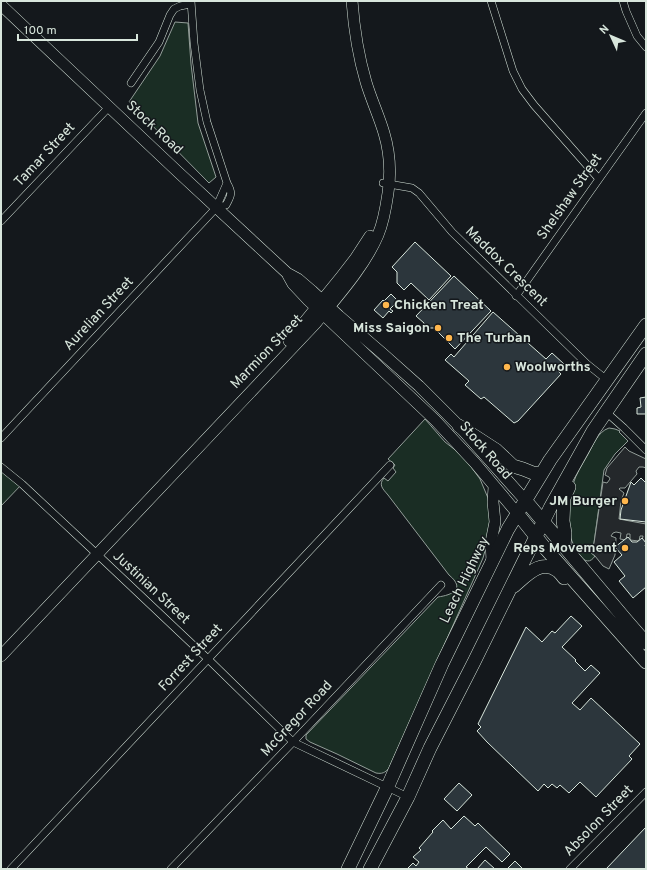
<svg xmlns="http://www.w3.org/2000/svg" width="647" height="870" font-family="Overpass,sans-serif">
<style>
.green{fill:#1a2d24;stroke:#939e99}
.parking{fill:#24282b;stroke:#939e99}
.building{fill:#2c363c;stroke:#d8e6dc}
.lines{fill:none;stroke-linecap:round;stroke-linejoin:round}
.street-casing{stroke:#d8e6dc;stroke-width:8}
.primary-casing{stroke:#d8e6dc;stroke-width:12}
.highway-casing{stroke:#d8e6dc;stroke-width:14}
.street{stroke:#14181c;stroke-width:7}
.primary{stroke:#14181c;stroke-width:11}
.highway{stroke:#14181c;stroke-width:13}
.poi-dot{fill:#ffb74d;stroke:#14181c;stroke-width:1.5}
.labels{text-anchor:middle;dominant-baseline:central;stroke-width:3;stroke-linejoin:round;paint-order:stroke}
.street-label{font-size:14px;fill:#d8e6dc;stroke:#14181c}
.poi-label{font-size:14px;font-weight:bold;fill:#d8e6dc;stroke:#14181c;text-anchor:start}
</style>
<rect width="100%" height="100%" fill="#14181c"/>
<path class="green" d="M175 22 188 23 191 64 198 123 216 177 209 183 129 102 160 56Z
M425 419 445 442 463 456 480 479 488 498 491 529 483 558 476 574 389 768C385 773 382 774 376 773L337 754 310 742 306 739V735L438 597C452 595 466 589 449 575L388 495C383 489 378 485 384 478L388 481 396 472 393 468 395 465 388 459Z
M609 428 615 429 620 431 619 432 628 441 615 454 604 470 594 543 590 552 595 556C583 574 570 538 568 529 567 523 566 516 567 511 567 507 568 502 569 499 570 494 571 488 573 484 576 474 582 465 587 456 593 446 597 432 609 428Z
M1 467 22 484 1 506Z"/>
<path class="parking" d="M625 447 629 451 646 459V468L643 467H639L636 471 637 474 625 488H620L619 489 624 493 621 501 619 519 646 524V542L642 541 643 536H640L639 541 630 540V534H627L626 540 620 539 621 533 616 532 613 533 611 536 616 538 615 555 609 569 603 566 595 556 590 552 594 543 603 482 607 483 610 479 609 477 605 475 607 468Z"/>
<path class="building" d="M415 242 451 276 429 300 411 283 404 290 397 283V272L392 267Z
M454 276 491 311 455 349 434 328H424V323L416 316Z
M391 294 398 301 390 309 393 311 391 313 389 311 383 318 374 310 383 300 384 301Z
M493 312 546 359 552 353 564 364 558 371 561 374 518 421 514 423 484 397 481 399 465 385 469 381 445 360 451 354 454 357Z
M646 397V414H637V408L641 407 640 398Z
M641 478 646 483V522L620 519 621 510 631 482 634 485Z
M628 537 632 542H637L642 538 646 543 645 546 646 547V587L633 598 619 581 625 576 614 562 622 555 615 547Z
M571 616 582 626 562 647 576 660 575 661 585 671 591 665 600 673 572 703 580 710 591 698 640 744 629 756 632 759 596 797 580 782 569 793 560 785 557 788 552 784 548 788 544 784 538 791 487 742 477 731 481 727 478 724 526 627 542 642 552 631 555 633Z
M459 783 472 795 457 811 444 799Z
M464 816 475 826 478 823 510 854 502 862 486 847 466 867 469 869H407L413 863 416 866 419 862 413 857 421 850 419 848 433 832 432 831 443 820 451 829Z
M646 827V869H606Z
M485 860 495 869H477Z
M515 861 523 869H507Z"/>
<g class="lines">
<g class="street-casing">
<path id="street" d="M191 1 194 43 200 90 207 122 227 183C233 193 231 196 226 205L216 208
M491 1 513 71 522 89 534 105 599 179
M623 1 626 11 637 36 646 47
M131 83 159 42 170 15 174 9 180 6 191 4
M383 183 412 188 419 193 452 232 587 364 607 380
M1 221 109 107
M516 296 599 179 646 113
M606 412 624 428 646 450
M1 438 216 208 227 183
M1 467 22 484 99 556 208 659 293 742 408 797
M11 869 390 465
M171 869 293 742 441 585
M570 869 646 792"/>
</g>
<g class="primary-casing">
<path id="primary" d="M1 5 178 172 287 273 298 279 312 291 339 316 383 354 419 386 459 426 525 500
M288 275 293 284 308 300 435 420 475 463 517 513
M289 341 341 277 355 259 370 236
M492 561 491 542 495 522 493 502 494 487
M1 656 315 324C337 297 365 266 378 235 384 221 386 207 388 193 391 173 390 153 384 133 379 116 371 99 366 82 358 55 354 28 352 1"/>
</g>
<g class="highway-casing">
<path id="highway" d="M459 426 496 450 513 466 523 469 533 473 541 474
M525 500 626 620 646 643
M517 513 545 548 646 662
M564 547 565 533 563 521 564 498 569 487
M514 586C526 576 541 558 558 571 560 573 562 575 564 578
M348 869 388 786 442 664 508 529 550 460 646 325
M370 869 408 797 430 748 474 662 550 508 593 431 606 412 646 354"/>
</g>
<use href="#street" class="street"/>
<use href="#primary" class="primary"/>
<use href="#highway" class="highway"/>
</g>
<g class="poi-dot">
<circle cx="386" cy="305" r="4"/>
<circle cx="438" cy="328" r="4"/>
<circle cx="449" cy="338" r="4"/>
<circle cx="507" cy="367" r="4"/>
<circle cx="625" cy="501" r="4"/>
<circle cx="625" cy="548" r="4"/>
</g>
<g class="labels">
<g class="street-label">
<text transform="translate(154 128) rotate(43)">Stock Road</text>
<text transform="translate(45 155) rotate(-47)">Tamar Street</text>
<text transform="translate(570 197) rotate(-55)">Shelshaw Street</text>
<text transform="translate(506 267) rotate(44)">Maddox Crescent</text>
<text transform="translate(99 314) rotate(-47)">Aurelian Street</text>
<text transform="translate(267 352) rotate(-46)">Marmion Street</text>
<text transform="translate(485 451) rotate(49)">Stock Road</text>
<text transform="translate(465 580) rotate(-64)">Leach Highway</text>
<text transform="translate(151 588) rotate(43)">Justinian Street</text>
<text transform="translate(191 658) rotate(-47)">Forrest Street</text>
<text transform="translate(297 719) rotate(-47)">McGregor Road</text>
<text transform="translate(599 821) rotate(-46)">Absolon Street</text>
</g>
<g class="poi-label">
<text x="394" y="305">Chicken Treat</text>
<text x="430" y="328" text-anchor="end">Miss Saigon</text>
<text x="457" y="338">The Turban</text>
<text x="515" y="367">Woolworths</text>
<text x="617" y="501" text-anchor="end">JM Burger</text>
<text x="617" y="548" text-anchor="end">Reps Movement</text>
</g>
</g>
<rect width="647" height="870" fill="none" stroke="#d8e6dc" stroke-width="4"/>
<g transform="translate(611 36) rotate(314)" stroke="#14181c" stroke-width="3" paint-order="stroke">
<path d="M0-3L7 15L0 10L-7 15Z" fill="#d8e6dc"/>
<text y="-6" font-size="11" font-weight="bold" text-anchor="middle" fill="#d8e6dc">N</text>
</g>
<path d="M18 34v6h119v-6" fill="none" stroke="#d8e6dc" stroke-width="2"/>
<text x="24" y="34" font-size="12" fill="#d8e6dc" stroke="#14181c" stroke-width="3" paint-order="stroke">100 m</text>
</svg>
